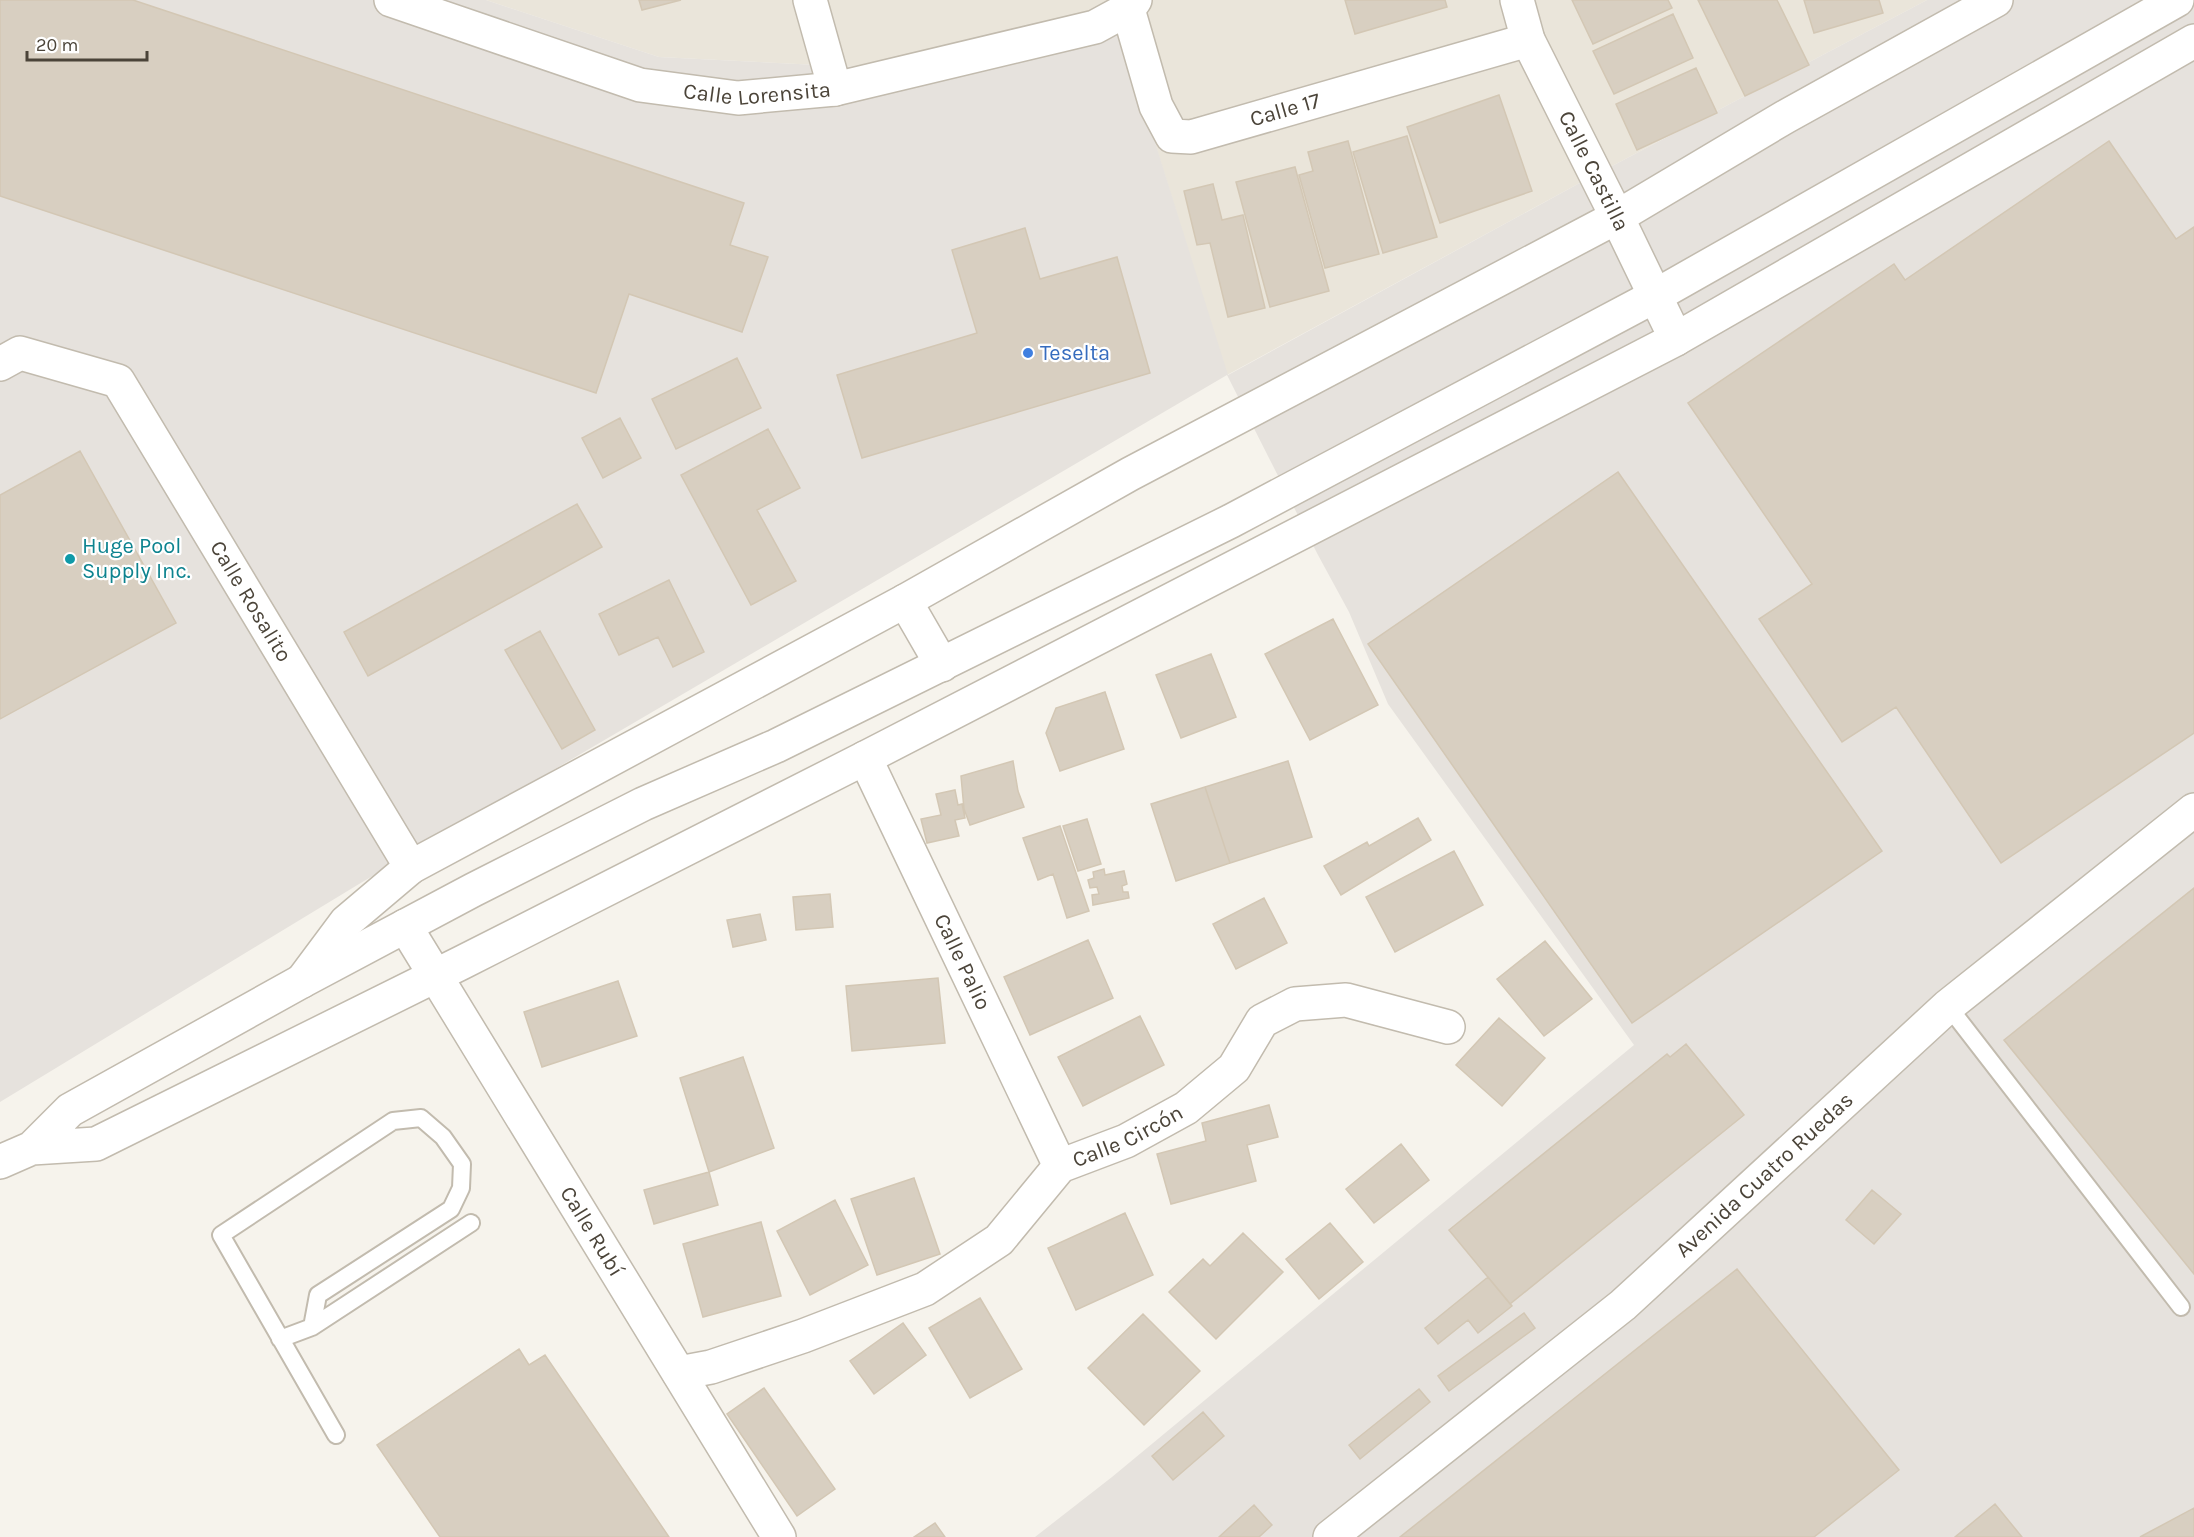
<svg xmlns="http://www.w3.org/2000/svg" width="2194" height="1537" font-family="Karla,sans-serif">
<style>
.residential{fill:#eae5da}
.industrial{fill:#e6e2dd}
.building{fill:#d8cfc1;stroke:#d3c7b4;stroke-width:1.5}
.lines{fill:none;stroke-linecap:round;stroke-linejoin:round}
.service-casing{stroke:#c2bbae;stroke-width:20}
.minor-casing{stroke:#c2bbae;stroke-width:36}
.tertiary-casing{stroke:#c2bbae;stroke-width:36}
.service{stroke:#fff;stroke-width:16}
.minor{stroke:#fff;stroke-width:33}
.tertiary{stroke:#fff;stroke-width:33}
.shop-dot{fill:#3f7fe0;stroke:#fff;stroke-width:2}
.culture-dot{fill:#0f9aa8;stroke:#fff;stroke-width:2}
.labels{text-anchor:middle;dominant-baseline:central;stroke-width:4.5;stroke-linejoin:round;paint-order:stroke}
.street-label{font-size:22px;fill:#4b4439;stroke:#fff}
.shop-label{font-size:22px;fill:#366cbe;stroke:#fff;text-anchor:start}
.culture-label{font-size:22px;fill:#0d838f;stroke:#fff;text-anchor:start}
</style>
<rect width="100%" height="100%" fill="#f6f3ec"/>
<path class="residential" d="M486 0H1927L1576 185 1227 375 1112 5 880 68 659 57Z"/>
<path class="industrial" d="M0 0H486L659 57 880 68 1112 5 1228 375 1576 185 1927 0H2194V1537H1035L1112 1477 1634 1045 1388 704 1349 612 1318 555 1227 375 364 881 0 1102Z"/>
<path class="building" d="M0 0H133L744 203 730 245 768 257 742 332 629 294 596 393 0 196Z
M639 0H681L642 10Z
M1345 0H1445L1447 7 1355 34Z
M1572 0H1668L1672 8 1593 44Z
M1698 0H1777L1809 65 1745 96Z
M1804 0H1879L1883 13 1814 33Z
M1673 14 1693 58 1614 94 1593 51Z
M1696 68 1717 113 1637 150 1616 104Z
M1499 95 1532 191 1440 223 1407 127Z
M1407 136 1437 237 1383 253 1353 152Z
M1348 141 1379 254 1325 268 1299 175 1313 171 1308 152Z
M2109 141 2176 239 2194 227V733L2001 863 1896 707 1842 742 1759 619 1812 584 1688 403 1894 264 1905 280Z
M1295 167 1329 291 1270 307 1236 182Z
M1213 184 1222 220 1243 215 1265 308 1228 317 1210 243 1197 245 1184 191Z
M1025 228 1040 279 1117 257 1150 373 862 458 837 375 977 333 952 250Z
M737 358 761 408 676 449 652 399Z
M620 418 641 458 603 478 582 438Z
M768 429 800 488 757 510 796 581 751 605 681 475Z
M80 451 176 623 0 719V495Z
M1618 472 1882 851 1632 1023 1368 644Z
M577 504 602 547 368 676 344 632Z
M669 580 704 652 673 667 658 637 619 655 599 614Z
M1333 619 1378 705 1310 740 1265 654Z
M540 631 595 730 562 749 505 650Z
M1211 654 1236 717 1181 738 1156 675Z
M1105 692 1124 749 1060 771 1046 733 1056 708Z
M1013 761 1018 791 1024 807 970 825 964 809 961 776Z
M1288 761 1312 837 1230 863 1205 787Z
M1205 787 1230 863 1176 881 1151 804Z
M955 790 958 805 962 804 965 818 955 820 959 836 927 843 921 819 941 815 936 794Z
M1418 818 1431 840 1341 895 1324 866 1367 842 1369 846Z
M1087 819 1101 864 1078 871 1063 826Z
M1060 826 1089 911 1067 918 1053 874 1038 880 1023 838Z
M1454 851 1483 905 1395 952 1366 897Z
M1104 869 1105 875 1124 871 1127 884 1122 886 1123 892H1128L1129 898 1093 905 1092 895 1099 894 1097 887 1090 888 1088 880 1094 878 1093 872Z
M2194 888V1274L2004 1040Z
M830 894 833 927 796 930 793 897Z
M1264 898 1287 943 1236 969 1213 924Z
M760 914 766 940 733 947 727 920Z
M1088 940 1113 998 1030 1035 1004 977Z
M1545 941 1592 999 1544 1036 1497 979Z
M938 978 945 1043 852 1051 846 986Z
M618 981 637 1036 542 1067 524 1012Z
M1140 1016 1164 1065 1083 1106 1058 1057Z
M1499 1018 1545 1058 1502 1106 1456 1065Z
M1686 1044 1744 1115 1510 1304 1449 1230 1667 1054 1670 1057Z
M743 1057 774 1148 709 1172 680 1078Z
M1269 1105 1278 1137 1247 1145 1256 1181 1171 1204 1157 1154 1206 1141 1202 1123Z
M1401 1144 1429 1180 1374 1223 1346 1189Z
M709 1172 718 1205 654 1224 644 1190Z
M914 1178 940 1254 877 1275 851 1199Z
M1872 1190 1901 1214 1874 1244 1846 1220Z
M835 1200 868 1265 810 1295 777 1231Z
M1125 1213 1153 1275 1076 1310 1048 1248Z
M761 1222 781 1296 703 1317 683 1244Z
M1330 1223 1363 1262 1319 1299 1286 1259Z
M1243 1233 1283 1272 1216 1339 1169 1292 1203 1259 1210 1266Z
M1737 1269 1899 1470 1814 1537H1400Z
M1488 1277 1512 1306 1478 1333 1468 1320 1438 1344 1425 1328Z
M980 1298 1022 1369 970 1398 929 1328Z
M1524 1313 1535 1328 1449 1391 1438 1376Z
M1143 1314 1200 1371 1144 1425 1088 1368Z
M903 1323 926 1355 874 1394 850 1361Z
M519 1349 529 1365 545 1355 669 1537H440L377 1445Z
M764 1388 835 1489 797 1516 727 1414Z
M1419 1389 1430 1402 1360 1459 1349 1445Z
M1203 1412 1224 1436 1173 1480 1152 1456Z
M1995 1504 2022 1537H1955Z
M1254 1505 1272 1525 1259 1537H1219Z
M2194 1508V1537H2140Z
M935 1523 945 1537H914Z"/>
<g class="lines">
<g class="service-casing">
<path id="service" d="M1948 1006 2181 1307
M312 1327 318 1295 451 1209 461 1188 462 1164 443 1137 421 1118 393 1121 221 1235 336 1435
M280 1339 312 1327 471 1223"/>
</g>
<g class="minor-casing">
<g id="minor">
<path id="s1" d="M391 0 640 85 738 98 835 89 1095 27 1128 9 1135 0"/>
<path d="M810 0 835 89"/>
<path id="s2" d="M1517 0 1528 40 1617 217 1676 339"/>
<path id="s3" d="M1128 9 1156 106 1172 136 1191 137 1528 40"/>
<path id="s4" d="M0 364 20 353 118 381 411 867"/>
<path d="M905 601 942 665"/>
<path id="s5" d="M865 758 1060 1166"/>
<path id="s6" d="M405 926 779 1537"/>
<path d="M302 981 346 922 411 867 905 601 1130 474 1617 217 1785 117 1996 0"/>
<path id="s7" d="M679 1373 711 1367 803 1336 925 1289 999 1240 1060 1166 1126 1141 1186 1108 1234 1068 1262 1021 1295 1004 1346 1000 1448 1027"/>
<path id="s8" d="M1330 1537 1623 1305 1948 1006 2194 810"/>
</g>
</g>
<g class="tertiary-casing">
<path id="tertiary" d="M32 1148 70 1110 302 981 473 890 643 804 776 746 1231 521 1655 296 2177 0
M0 1162 32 1148 96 1144 461 963 865 758 1676 339 2194 41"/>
</g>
<use href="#service" class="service"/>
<use href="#minor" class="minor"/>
<use href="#tertiary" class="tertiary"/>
</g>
<circle class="shop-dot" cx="1028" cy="353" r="6"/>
<circle class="culture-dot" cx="70" cy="559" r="6"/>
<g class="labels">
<g class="street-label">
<text stroke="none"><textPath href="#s1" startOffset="381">Calle Lorensita</textPath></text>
<text stroke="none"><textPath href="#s3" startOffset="252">Calle 17</textPath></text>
<text stroke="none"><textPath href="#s2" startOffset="188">Calle Castilla</textPath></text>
<text stroke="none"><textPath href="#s4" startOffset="382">Calle Rosalito</textPath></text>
<text stroke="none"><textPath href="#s5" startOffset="226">Calle Palio</textPath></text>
<text stroke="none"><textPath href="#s7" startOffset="519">Calle Circón</textPath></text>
<text stroke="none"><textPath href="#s8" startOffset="566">Avenida Cuatro Ruedas</textPath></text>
<text stroke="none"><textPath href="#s6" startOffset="358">Calle Rubí</textPath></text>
</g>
<g class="shop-label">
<text x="1040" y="353">Teselta</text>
</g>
<g class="culture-label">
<text x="82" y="546">Huge Pool<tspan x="82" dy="25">Supply Inc.</tspan></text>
</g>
</g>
<path d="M27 51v9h120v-9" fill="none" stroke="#4b4439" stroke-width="3"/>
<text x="36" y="51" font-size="18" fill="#4b4439" stroke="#ffffff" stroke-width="4.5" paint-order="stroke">20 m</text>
</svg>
